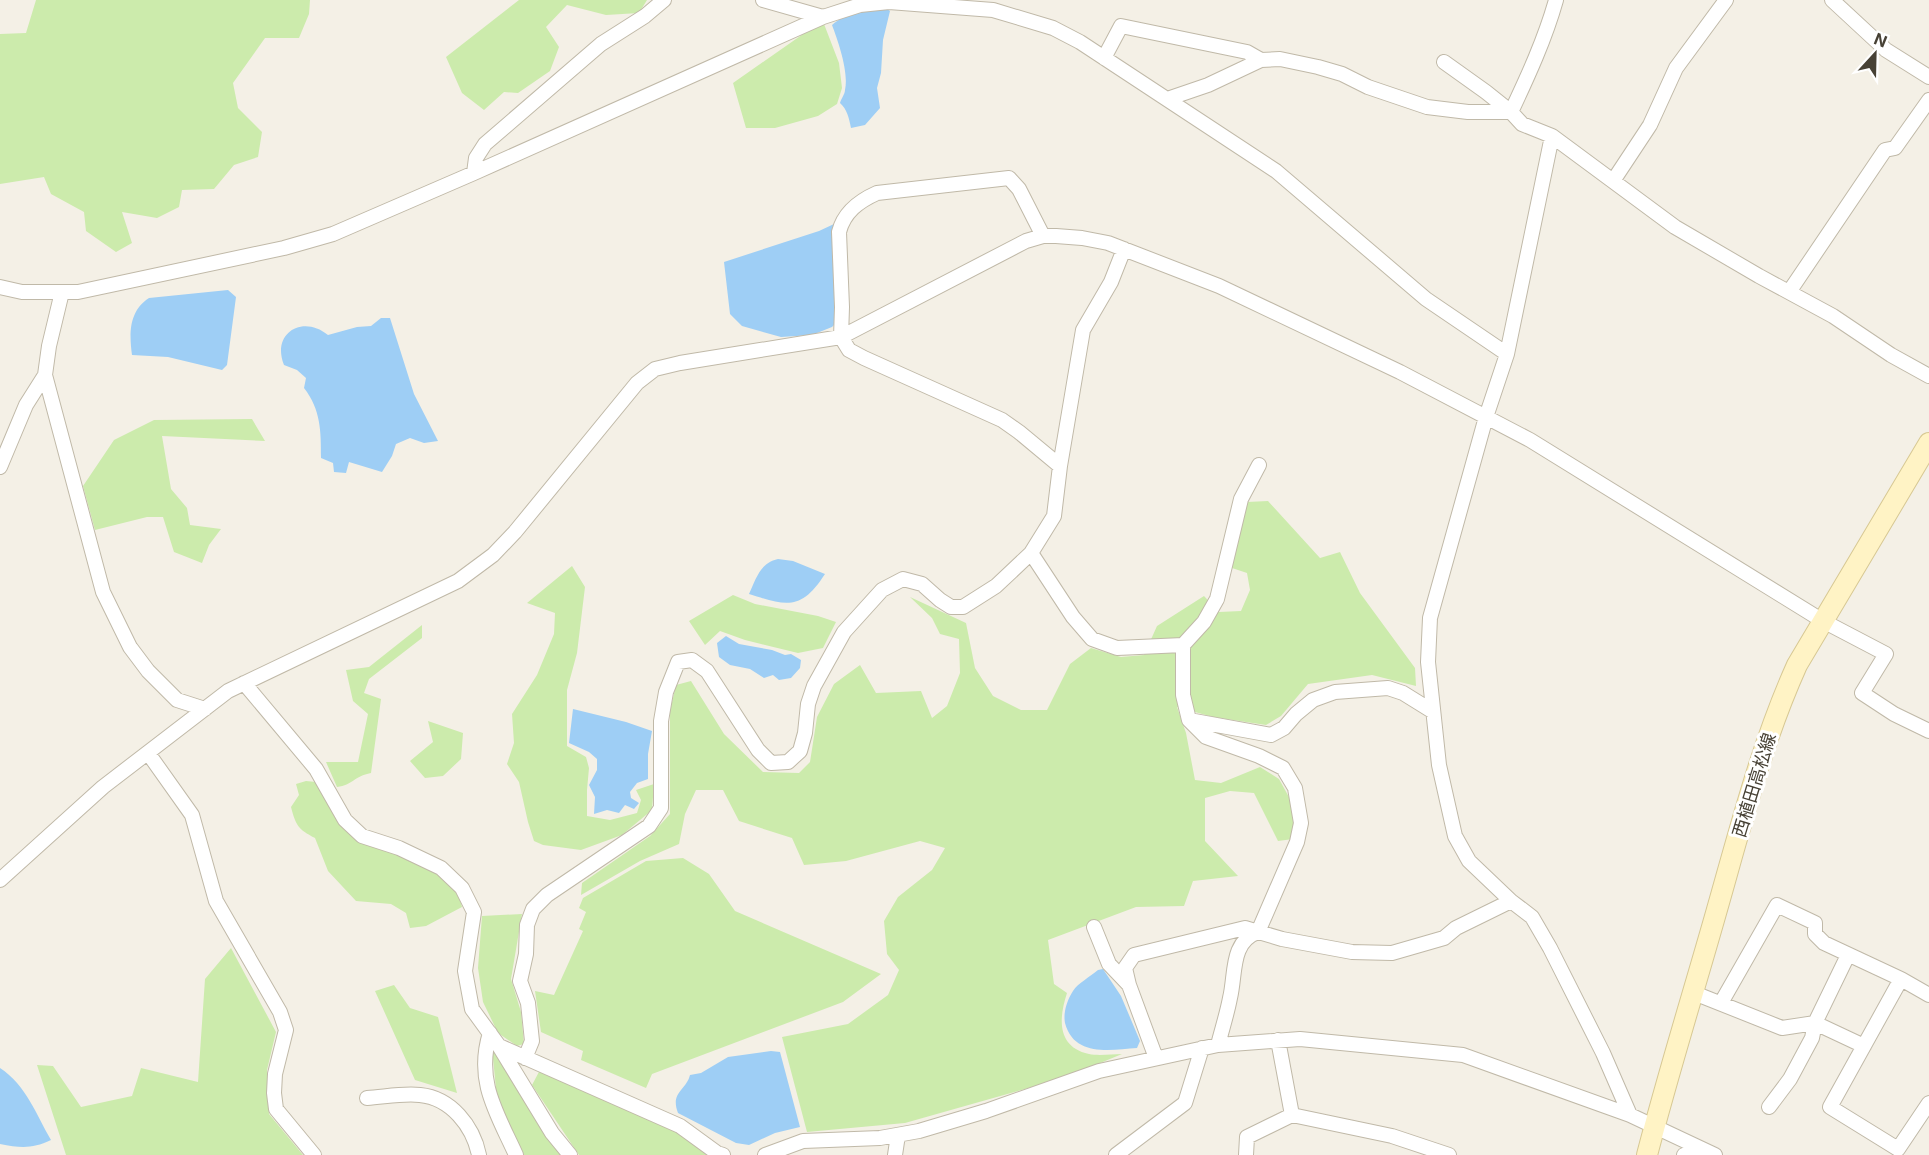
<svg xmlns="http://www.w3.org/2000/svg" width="1929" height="1155" font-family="Inter,'Noto Sans JP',sans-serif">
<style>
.green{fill:#ccebac}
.water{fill:#9ecef5}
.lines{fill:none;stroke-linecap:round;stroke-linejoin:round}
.minor-casing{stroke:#c0b9a8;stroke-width:16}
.secondary-casing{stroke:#d7c893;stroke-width:22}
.minor{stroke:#fff;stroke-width:14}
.secondary{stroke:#fff3c5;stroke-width:20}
.labels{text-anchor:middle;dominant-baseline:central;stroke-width:6;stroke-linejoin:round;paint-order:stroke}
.street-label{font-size:18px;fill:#474135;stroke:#fff}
</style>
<rect width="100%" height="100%" fill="#f4f0e6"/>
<path class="green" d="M36 0H310L309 14 299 38H265L233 83 238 108 262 132 258 157 234 165 214 189 182 190 179 207 157 218 122 212 132 243 116 252 86 231 84 212 51 194 44 177 0 184V34L26 33Z
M519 0H647L639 13 606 15 567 5 546 27 559 47 550 71 518 93 504 92 484 110 462 93 446 57Z
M824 24 839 63 842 88 837 104 818 116 775 128H746L733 83 806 32Z
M252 419 265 441 162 436 171 489 187 508 190 525 221 529 209 545 202 563 174 552 163 517H147L95 530 83 486 114 440 154 420Z
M1268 501 1320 558 1340 552 1360 593 1415 668 1416 686 1372 675 1308 684 1281 716 1266 725 1213 717 1177 707 1186 733 1195 780 1221 783 1260 767 1279 779 1295 808 1293 839 1278 841 1254 793 1230 791 1205 798V841L1238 876 1193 881 1184 906 1136 907 1048 940 1054 984 1067 993C1059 1017 1056 1047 1089 1054 1099 1056 1112 1054 1122 1054L1064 1078 905 1123 807 1132 782 1037 848 1024 888 995 899 970 887 954 884 921 898 897 932 870 945 848 920 841 846 861 804 865 792 838 739 821 723 790H696L685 814 679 844 640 861 581 895 582 883 650 836 670 814V711L676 685 691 681 724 734 763 772 799 773 810 762 817 717 834 684 860 665 876 693 921 691 932 718 947 706 960 673 959 639 940 634 932 618 910 597 966 623 975 668 993 696 1021 710H1047L1070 664 1091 648 1121 657 1144 655 1157 626 1204 596 1219 612 1241 611 1250 590 1247 573 1232 568 1247 502Z
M572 566 585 587 577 653 567 690V746L586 757 589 768 587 790V816L610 820 637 813 641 800 636 790 654 784 652 810 622 835 581 850 543 845 534 841 528 822 519 782 507 764 514 743 512 714 537 675 554 634 555 613 527 603Z
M733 595 755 604 818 616 836 622 823 648 798 653 745 640 720 631 705 645 689 621Z
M422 625V638L369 679 364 693 381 699 371 773C354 776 353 785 337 787L326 762H358L368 714 353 701 346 670 369 667Z
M428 721 463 733 461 759 443 776 425 778 410 761 433 742Z
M306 781 316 782 341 824 395 853 435 871 457 888 462 907 426 926 410 928 406 913 391 904 356 901 328 871 315 838C298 829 296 826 291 807L299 795 296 784Z
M683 858 709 874 735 911 881 974 843 1002 652 1074 646 1088 581 1060 583 1051 541 1032 535 991 554 995 583 931 579 929 586 912 579 908 583 898 646 861Z
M522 914 511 979 521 1012 524 1044 517 1046 498 1033 483 1002 478 968 482 916Z
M231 948 276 1032 267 1070 269 1114 303 1155H66L37 1065 53 1066 81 1107 132 1096 141 1068 198 1082 205 979Z
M394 985 410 1008 438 1017 457 1093 415 1080 375 991Z
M492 1048 563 1155H524L497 1099Z
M540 1070 675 1130 707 1155H579L532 1085Z"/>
<path class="water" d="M887 9 890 11 883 40 881 73 877 88 880 108 865 125 851 128C849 118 847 109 840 103 841 99 845 94 845 90 849 72 838 41 832 25 846 12 869 11 887 9Z
M834 224 836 323 832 327 812 335 781 337 742 326 730 314 724 262 819 231Z
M228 290 236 297 227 365 222 370 168 357 132 355C129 333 129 311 149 298Z
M381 318H390L414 394 438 441 424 443 410 438 396 444 392 456 382 472 349 462 346 473 334 472 333 463 321 458C321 431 321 410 304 388L306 378 297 370 284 365C271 333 303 314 328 335L357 327 371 326Z
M778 559 793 561 825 574C801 611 787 606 749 594 756 579 760 563 778 559Z
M726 636 739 644 772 650 785 655 791 654 801 660 800 668 791 678 779 680 773 675 764 678 750 669 730 665 719 657 717 643Z
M573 709 626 722 652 731 648 754V779L637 783 630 792 631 798 639 803 634 809 625 805 619 813 607 810 594 814 595 797 589 785 597 770V759L589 752 569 743Z
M1103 969 1121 996 1140 1041 1137 1048C1110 1050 1074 1057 1065 1023 1063 1013 1067 1000 1073 991 1078 983 1090 977 1098 970Z
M771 1051 780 1052 800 1127 775 1133 749 1145 736 1143 678 1113C670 1092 686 1091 690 1075L701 1073 728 1057Z
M0 1068C26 1085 36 1114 51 1140 32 1149 21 1148 0 1144Z"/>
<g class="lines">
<g class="minor-casing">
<path id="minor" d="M763 0 823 17
M1832 0 1886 50 1929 77
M1104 58 1121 26 1247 52 1261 60
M1444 62 1486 92 1511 112C1528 76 1545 39 1556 0
M1167 99 1208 85 1261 60 1280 59 1318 67 1342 74 1368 87 1427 107 1468 112H1511L1522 124 1552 136 1675 227 1759 276 1833 316 1891 355 1929 376
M474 173 476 158 485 144 601 44 645 16 664 0
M1613 181 1650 125 1676 68 1726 0
M1043 236 1019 189 1009 178 877 193C859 201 844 212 839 232L842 307 841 337 849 350 864 358 1002 420 1019 432 1060 466
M0 287 22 292H78L284 248 333 234 474 173 823 17 860 5 889 2 993 10 1053 28 1080 42 1276 171 1426 299 1507 354 1486 417 1430 618 1428 662 1439 765 1455 836 1469 861 1511 901 1532 917 1550 948 1603 1053 1630 1115
M62 292 49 346 45 375 103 592 130 647 148 671 177 700 205 709
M1789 292 1885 150 1895 148 1929 100
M1507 354 1552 136
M0 467 26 405 45 375
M1031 553 1073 617 1092 639 1117 648 1183 645 1204 622 1217 599 1241 499 1259 465
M1183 645V695L1189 720 1206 737 1259 756 1283 768 1295 788 1301 823 1297 842 1258 932C1230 942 1236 974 1230 998 1227 1014 1222 1029 1218 1045
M244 683 316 769 345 820 362 836 399 848 441 868 462 888 474 912 465 971 472 1009 499 1046 680 1126 717 1153 723 1155
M1189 720 1271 735 1284 728 1296 714 1313 700 1335 692 1388 688 1403 693 1432 711
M148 753 192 815 216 901 280 1012 286 1030 275 1074 274 1093 276 1109 314 1155
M0 880 103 787 228 691 458 581 493 555 515 532 637 383 655 369 680 363 841 337 1026 241 1043 236H1056L1082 238 1108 243 1219 286 1400 372 1530 440 1823 621 1886 654 1862 693 1894 714 1929 731
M1094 927 1109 964 1129 985
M1901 979 1830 1107 1898 1149 1929 1103
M1694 993 1782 1028 1815 1023 1864 1046
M1721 1003 1777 905 1815 923V934L1824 943 1901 979 1929 995
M490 1033C475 1081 497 1113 516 1155
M499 1046 552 1133 570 1155
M525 1058 532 1041 528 1003 520 981 526 954 527 925 533 909 547 895 649 826 661 808V721L666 692 678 662 692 660 707 671 758 750 771 763 788 762 800 751 805 733 808 704 814 686 844 632 882 590 903 579 922 584 940 600 951 607H963L996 586 1031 553 1054 516 1060 466 1083 330 1111 282 1124 249
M1156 1058 1129 985 1125 968 1134 955 1245 928 1282 939 1352 952 1392 953 1444 938 1456 928 1511 901
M367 1098C384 1097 403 1093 420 1095 451 1098 473 1126 479 1155
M1769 1107 1790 1079 1812 1038 1815 1023 1848 955
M1292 1115 1392 1136 1449 1155
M765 1155 803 1141 880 1138 919 1131 986 1111 1099 1071 1218 1045 1300 1039 1463 1055 1630 1115 1715 1155
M895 1155 898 1135
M1116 1155 1185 1103 1202 1048
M1246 1155 1247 1137 1292 1115 1278 1040
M1684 1155 1702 1149"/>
</g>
<g class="secondary-casing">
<path id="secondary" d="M1647 1155C1668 1074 1693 994 1716 913 1740 829 1761 745 1797 665L1929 443"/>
</g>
<use href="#minor" class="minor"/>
<use href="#secondary" class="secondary"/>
</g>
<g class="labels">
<g class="street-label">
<text transform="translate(1754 785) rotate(-73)">西植田高松線</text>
</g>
</g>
<g transform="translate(1875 54) rotate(22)" stroke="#ffffff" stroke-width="4.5" paint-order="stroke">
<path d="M0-4.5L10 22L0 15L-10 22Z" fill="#474135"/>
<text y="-9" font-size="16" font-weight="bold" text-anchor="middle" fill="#474135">N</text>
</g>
</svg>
